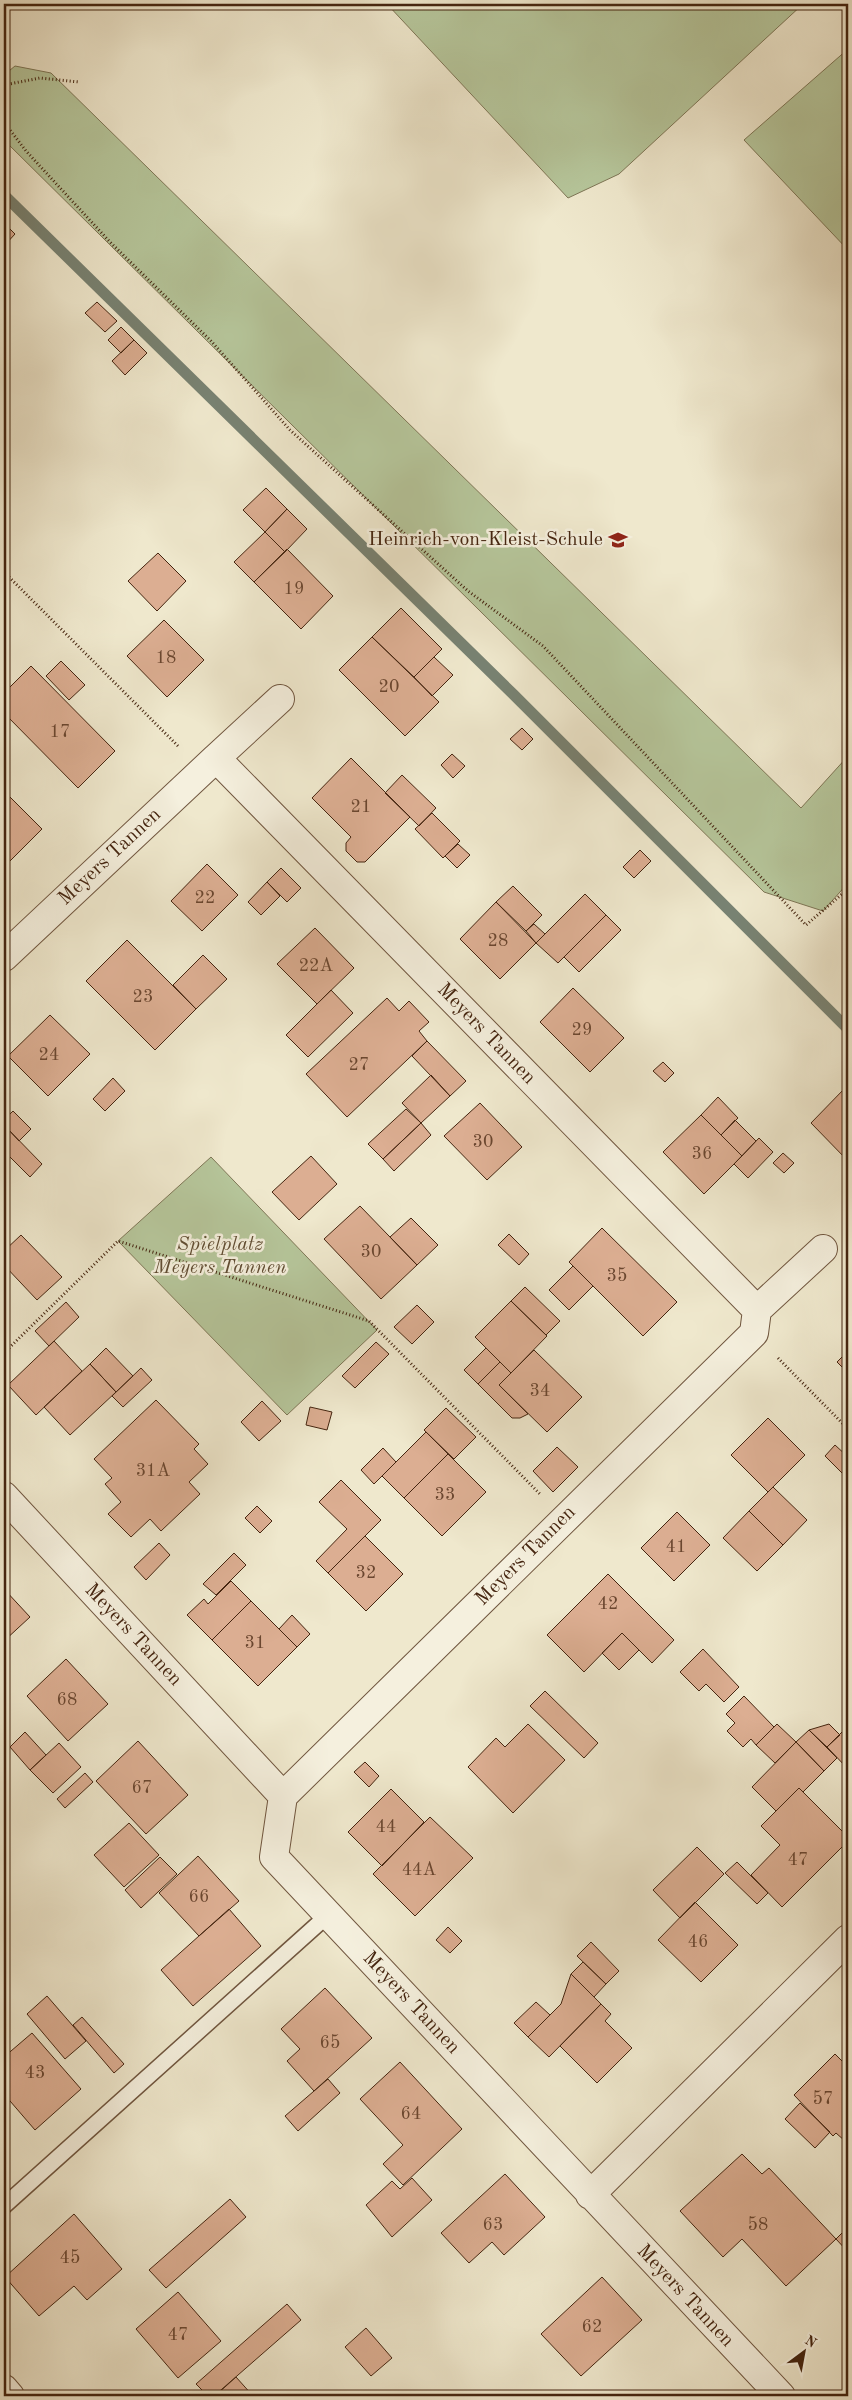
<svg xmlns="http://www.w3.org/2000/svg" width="852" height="2400" font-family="'Old Standard TT',serif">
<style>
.green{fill:#b6c69b;stroke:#7e7656}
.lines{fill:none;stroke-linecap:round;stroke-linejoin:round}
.stream{stroke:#788272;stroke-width:11}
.building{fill:#dcae92;stroke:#452510}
.service-casing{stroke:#70563f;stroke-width:18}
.minor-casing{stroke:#70563f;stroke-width:30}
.path{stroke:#452510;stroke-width:3;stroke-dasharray:1 2.5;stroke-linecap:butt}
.service{stroke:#f5f0de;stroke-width:15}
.minor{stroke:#f5f0de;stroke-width:28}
.labels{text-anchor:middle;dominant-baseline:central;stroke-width:5;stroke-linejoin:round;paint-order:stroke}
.number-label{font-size:18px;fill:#6b4730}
.poi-label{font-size:20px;fill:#452510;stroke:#f5f0de;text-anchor:end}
.street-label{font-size:20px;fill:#452510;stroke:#f5f0de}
.park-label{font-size:20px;font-style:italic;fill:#614d33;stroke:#f5f0de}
</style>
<rect width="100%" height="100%" fill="#efe8cd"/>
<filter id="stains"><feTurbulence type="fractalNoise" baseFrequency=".004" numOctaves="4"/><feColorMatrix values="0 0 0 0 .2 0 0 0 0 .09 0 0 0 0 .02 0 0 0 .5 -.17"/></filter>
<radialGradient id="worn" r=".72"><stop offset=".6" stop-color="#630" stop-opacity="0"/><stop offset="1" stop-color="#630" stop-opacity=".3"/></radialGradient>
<path class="green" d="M387 4H803L619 174 568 198Z
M848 49V250L744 140Z
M15 66 51 73 801 808 848 756V883L823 911 764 892 4 140V75Z
M211 1157 377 1330 287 1415 118 1241Z"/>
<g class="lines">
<path class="stream" d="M4 195 513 694 848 1029"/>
</g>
<path class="building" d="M4 223 15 234 4 246Z
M97 302 117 321 105 332 85 313Z
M121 327 134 340 121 353 108 340Z
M134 340 147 353 125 375 112 361Z
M266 488 287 509 265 532 243 510Z
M287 509 307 529 285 552 265 532Z
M265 532 285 552 254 582 234 562Z
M287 549 333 596 301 629 254 582Z
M158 553 186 581 157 611 128 581Z
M401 608 442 649 414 677 372 637Z
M164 620 204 660 167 697 127 656Z
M372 637 439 702 405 736 339 670Z
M434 657 453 675 432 696 414 677Z
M61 661 85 685 69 700 46 676Z
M31 666 115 751 78 788 4 713V693Z
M522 728 533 739 522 750 510 739Z
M452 754 465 766 453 778 441 765Z
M351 758 410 817 365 862H357L346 851V843L351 837 312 798Z
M402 775 436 808 419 826 385 793Z
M4 791 42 829 4 867Z
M432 813 460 841 443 858 415 829Z
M458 844 470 855 457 868 445 856Z
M640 850 651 861 634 878 623 867Z
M207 864 238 895 202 931 171 901Z
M281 868 301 888 287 902 267 882Z
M267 882 280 896 261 915 248 902Z
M513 886 542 915 526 931 496 902Z
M585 894 606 915 558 963 536 943Z
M496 902 536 943 500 979 460 939Z
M606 915 621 930 579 972 564 957Z
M534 924 545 934 536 943 526 931Z
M315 928 354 968 317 1004 277 964Z
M127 940 196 1009 155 1050 86 981Z
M203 955 227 979 196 1009 173 985Z
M573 988 624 1038 590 1072 540 1022Z
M331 990 353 1013 308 1057 286 1035Z
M387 998 399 1011 409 1001 429 1022 419 1031 427 1041 347 1117 306 1074Z
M50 1015 90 1054 48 1096 8 1056Z
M427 1041 466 1081 450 1096 412 1056Z
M663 1062 674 1073 665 1082 653 1071Z
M431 1075 450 1096 421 1123 402 1103Z
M113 1078 125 1091 105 1111 93 1099Z
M845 1088 848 1091V1161L811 1123Z
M718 1097 738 1118 721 1135 701 1115Z
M480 1103 522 1147 487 1180 444 1136Z
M406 1109 421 1123 383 1159 368 1144Z
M13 1111 31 1129 19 1141 4 1125V1120Z
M701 1115 742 1156 704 1194 663 1152Z
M735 1120 756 1141 742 1156 721 1135Z
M421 1123 431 1135 394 1171 383 1159Z
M4 1125 42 1164 30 1177 4 1151Z
M759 1138 773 1152 748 1178 734 1164Z
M783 1153 794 1163 784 1173 773 1163Z
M311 1156 337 1184 299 1220 272 1192Z
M360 1206 417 1265 381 1299 324 1239Z
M411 1218 438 1245 417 1265 390 1237Z
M602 1228 677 1302 643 1336 569 1262Z
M509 1234 529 1254 519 1265 498 1245Z
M21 1235 62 1277 37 1300 4 1265V1251Z
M573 1266 593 1286 569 1310 549 1290Z
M525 1287 560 1321 546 1335 511 1301Z
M511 1301 547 1336 511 1373 475 1337Z
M66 1302 79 1317 49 1346 35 1331Z
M417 1305 434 1322 412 1344 394 1327Z
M54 1341 82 1371 36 1415 8 1385Z
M376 1342 389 1354 355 1388 342 1376Z
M106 1348 133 1376 116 1392 90 1364Z
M486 1348 500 1362 478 1384 464 1370Z
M534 1350 582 1397 547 1432 499 1385Z
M848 1351V1373L837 1362Z
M500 1362 511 1373 499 1385 528 1414 520 1418H512L478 1384Z
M90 1364 116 1392 70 1435 44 1407Z
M141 1368 152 1380 123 1407 112 1396Z
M156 1400 199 1444 194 1449 208 1464 189 1482 200 1494 161 1531 150 1519 131 1537 108 1514 121 1502 105 1484 112 1478 94 1459Z
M262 1401 281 1421 259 1441 241 1422Z
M310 1407 332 1412 327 1430 306 1425Z
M446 1408 476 1437 454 1459 424 1430Z
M768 1418 805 1455 768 1492 731 1455Z
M426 1432 448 1454 404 1498 382 1476Z
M835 1445 848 1457V1479L825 1456Z
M557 1447 578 1467 553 1492 533 1471Z
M383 1448 396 1462 374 1484 361 1470Z
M448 1454 486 1492 442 1536 404 1498Z
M341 1480 381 1520 328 1573 316 1561 347 1529 319 1502Z
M773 1487 807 1520 783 1545 749 1511Z
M257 1506 272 1521 260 1533 245 1518Z
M749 1511 783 1545 757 1571 723 1538Z
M677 1512 710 1545 674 1581 641 1548Z
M365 1536 403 1574 366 1611 328 1573Z
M159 1543 170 1555 146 1580 134 1567Z
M234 1553 246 1565 216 1595 203 1584Z
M608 1574 674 1640 652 1663 622 1633 584 1672 547 1635Z
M231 1581 251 1601 212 1640 187 1615 204 1599 208 1604Z
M4 1589 30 1617 4 1641Z
M251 1601 297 1647 258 1686 212 1640Z
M292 1615 310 1634 297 1647 279 1629Z
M622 1633 639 1650 619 1670 602 1653Z
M703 1649 739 1687 724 1702 706 1684 699 1691 680 1672Z
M66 1659 108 1704 68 1741 27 1696Z
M545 1691 598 1743 584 1758 530 1706Z
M744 1696 774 1727 756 1745 751 1739 743 1747 727 1731 735 1723 726 1714Z
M528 1724 565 1760 513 1813 468 1767 496 1738 505 1747Z
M777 1724 796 1742 775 1763 756 1745Z
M829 1724 840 1735 827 1747 809 1730Z
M848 1726V1769L827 1747Z
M809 1730 837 1758 824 1771 796 1742Z
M25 1732 46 1755 30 1770 10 1747Z
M138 1741 188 1795 146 1834 96 1781Z
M796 1742 824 1771 803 1792 799 1788 776 1811 752 1787Z
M59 1743 81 1767 53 1793 30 1770Z
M365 1762 379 1776 369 1787 354 1772Z
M85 1773 93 1782 65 1808 57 1799Z
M799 1788 848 1837V1841L782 1907 751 1875 780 1845 761 1826Z
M391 1789 424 1822 382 1866 348 1832Z
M430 1817 473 1858 415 1916 373 1874Z
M129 1823 159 1855 124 1887 94 1855Z
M697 1847 724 1874 680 1918 653 1890Z
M198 1856 239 1901 199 1936 159 1893Z
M160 1857 177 1874 141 1908 125 1890Z
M737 1862 768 1893 757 1904 725 1873Z
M695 1902 738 1945 701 1982 658 1940Z
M229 1909 261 1946 193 2006 161 1970Z
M448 1927 462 1941 450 1953 436 1940Z
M591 1942 619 1971 606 1984 577 1956Z
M583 1962 606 1984 594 1997 571 1974Z
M571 1974 601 2004 549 2057 528 2037 561 2004Z
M325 1988 372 2038 314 2091 287 2061 300 2049 281 2029Z
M47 1996 86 2041 65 2059 27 2014Z
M536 2002 550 2015 528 2037 514 2023Z
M601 2004 611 2014 605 2021 632 2048 597 2083 560 2046Z
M82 2017 124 2064 114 2073 73 2025Z
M32 2033 81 2089 35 2130 4 2094V2057Z
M835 2054 848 2067V2141H845L836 2133 833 2136 794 2095Z
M400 2062 462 2129 403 2185 383 2164 403 2145 360 2099Z
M328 2079 340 2093 298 2131 285 2116Z
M800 2103 830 2132 815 2148 785 2119Z
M742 2154 762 2174 769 2168 836 2239 786 2286 742 2239 723 2257 680 2211Z
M505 2174 545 2217 504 2255 492 2242 469 2263 441 2233Z
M412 2178 432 2200 392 2237 366 2205 392 2181 400 2189Z
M230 2199 246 2217 166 2288 149 2270Z
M74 2214 122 2269 87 2300 74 2286 39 2316 5 2277Z
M848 2227V2252L836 2239Z
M602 2277 642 2320 581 2376 541 2334Z
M178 2292 221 2341 178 2378 136 2329Z
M287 2304 301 2320 214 2396H208L196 2384Z
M366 2328 392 2358 371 2376 345 2347Z
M236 2377 253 2396H215Z"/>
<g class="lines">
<g class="service-casing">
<path id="service" d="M4 2206 328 1915"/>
</g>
<g class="minor-casing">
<path id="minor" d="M216 758 280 699
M4 957 216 758 757 1310 754 1333 283 1796
M757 1310 823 1249
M4 1496 283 1796 274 1857 781 2396
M590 2195 848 1939
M4 2389 10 2396"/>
</g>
<path class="path" d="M4 85 40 78 79 82
M4 122 26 151 110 242 211 341 290 430 468 591 543 646 806 925 848 889
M4 572 179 747
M4 1353 118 1241 369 1321 540 1494
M778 1358 848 1429"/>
<use href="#service" class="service"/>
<use href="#minor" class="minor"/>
</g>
<defs>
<g id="school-bare" transform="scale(1.5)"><path d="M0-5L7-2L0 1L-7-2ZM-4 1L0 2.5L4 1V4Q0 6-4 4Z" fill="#8f2418" stroke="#f5f0de" stroke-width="2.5" paint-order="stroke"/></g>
</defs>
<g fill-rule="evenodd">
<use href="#school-bare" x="618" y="540"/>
</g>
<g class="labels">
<g class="number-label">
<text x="294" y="589">19</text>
<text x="166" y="658">18</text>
<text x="389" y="687">20</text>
<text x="60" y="732">17</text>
<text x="361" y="807">21</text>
<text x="205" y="898">22</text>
<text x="498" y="941">28</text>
<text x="316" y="966">22A</text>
<text x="143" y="997">23</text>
<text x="582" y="1030">29</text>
<text x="49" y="1055">24</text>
<text x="359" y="1065">27</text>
<text x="483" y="1142">30</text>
<text x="702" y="1154">36</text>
<text x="371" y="1252">30</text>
<text x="617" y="1276">35</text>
<text x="540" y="1391">34</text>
<text x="153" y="1471">31A</text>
<text x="445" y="1495">33</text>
<text x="676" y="1547">41</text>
<text x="366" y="1573">32</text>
<text x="608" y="1604">42</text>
<text x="255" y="1643">31</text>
<text x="67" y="1700">68</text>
<text x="142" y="1788">67</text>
<text x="386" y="1827">44</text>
<text x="798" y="1860">47</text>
<text x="419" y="1870">44A</text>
<text x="199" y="1897">66</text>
<text x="698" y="1942">46</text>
<text x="330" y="2043">65</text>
<text x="35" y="2073">43</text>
<text x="823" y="2099">57</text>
<text x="411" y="2114">64</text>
<text x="493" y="2225">63</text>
<text x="758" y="2225">58</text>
<text x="70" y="2258">45</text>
<text x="592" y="2327">62</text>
<text x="178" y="2335">47</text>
</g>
<g class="poi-label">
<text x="603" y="540">Heinrich-von-Kleist-Schule</text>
</g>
<g class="street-label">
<text transform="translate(110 857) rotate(-43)">Meyers Tannen</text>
<text transform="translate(486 1034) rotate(46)">Meyers Tannen</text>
<text transform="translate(526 1556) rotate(-45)">Meyers Tannen</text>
<text transform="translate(133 1635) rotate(47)">Meyers Tannen</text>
<text transform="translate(411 2003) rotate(47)">Meyers Tannen</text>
<text transform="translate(685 2296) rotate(47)">Meyers Tannen</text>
</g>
<g class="park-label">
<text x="220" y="1245">Spielplatz<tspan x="220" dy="23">Meyers Tannen</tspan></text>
</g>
</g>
<rect width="852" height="2400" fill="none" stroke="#efe8cd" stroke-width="20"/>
<rect x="5" y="5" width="842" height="2390" fill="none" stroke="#452510" stroke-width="2.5"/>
<rect x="10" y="10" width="832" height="2380" fill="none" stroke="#452510"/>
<g transform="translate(804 2352) rotate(32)" stroke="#f5f0de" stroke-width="4" paint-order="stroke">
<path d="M0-4L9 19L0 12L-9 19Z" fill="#452510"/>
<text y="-8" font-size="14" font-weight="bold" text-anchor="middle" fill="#452510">N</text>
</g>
<rect width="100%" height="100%" filter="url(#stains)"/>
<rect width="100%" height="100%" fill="url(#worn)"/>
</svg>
